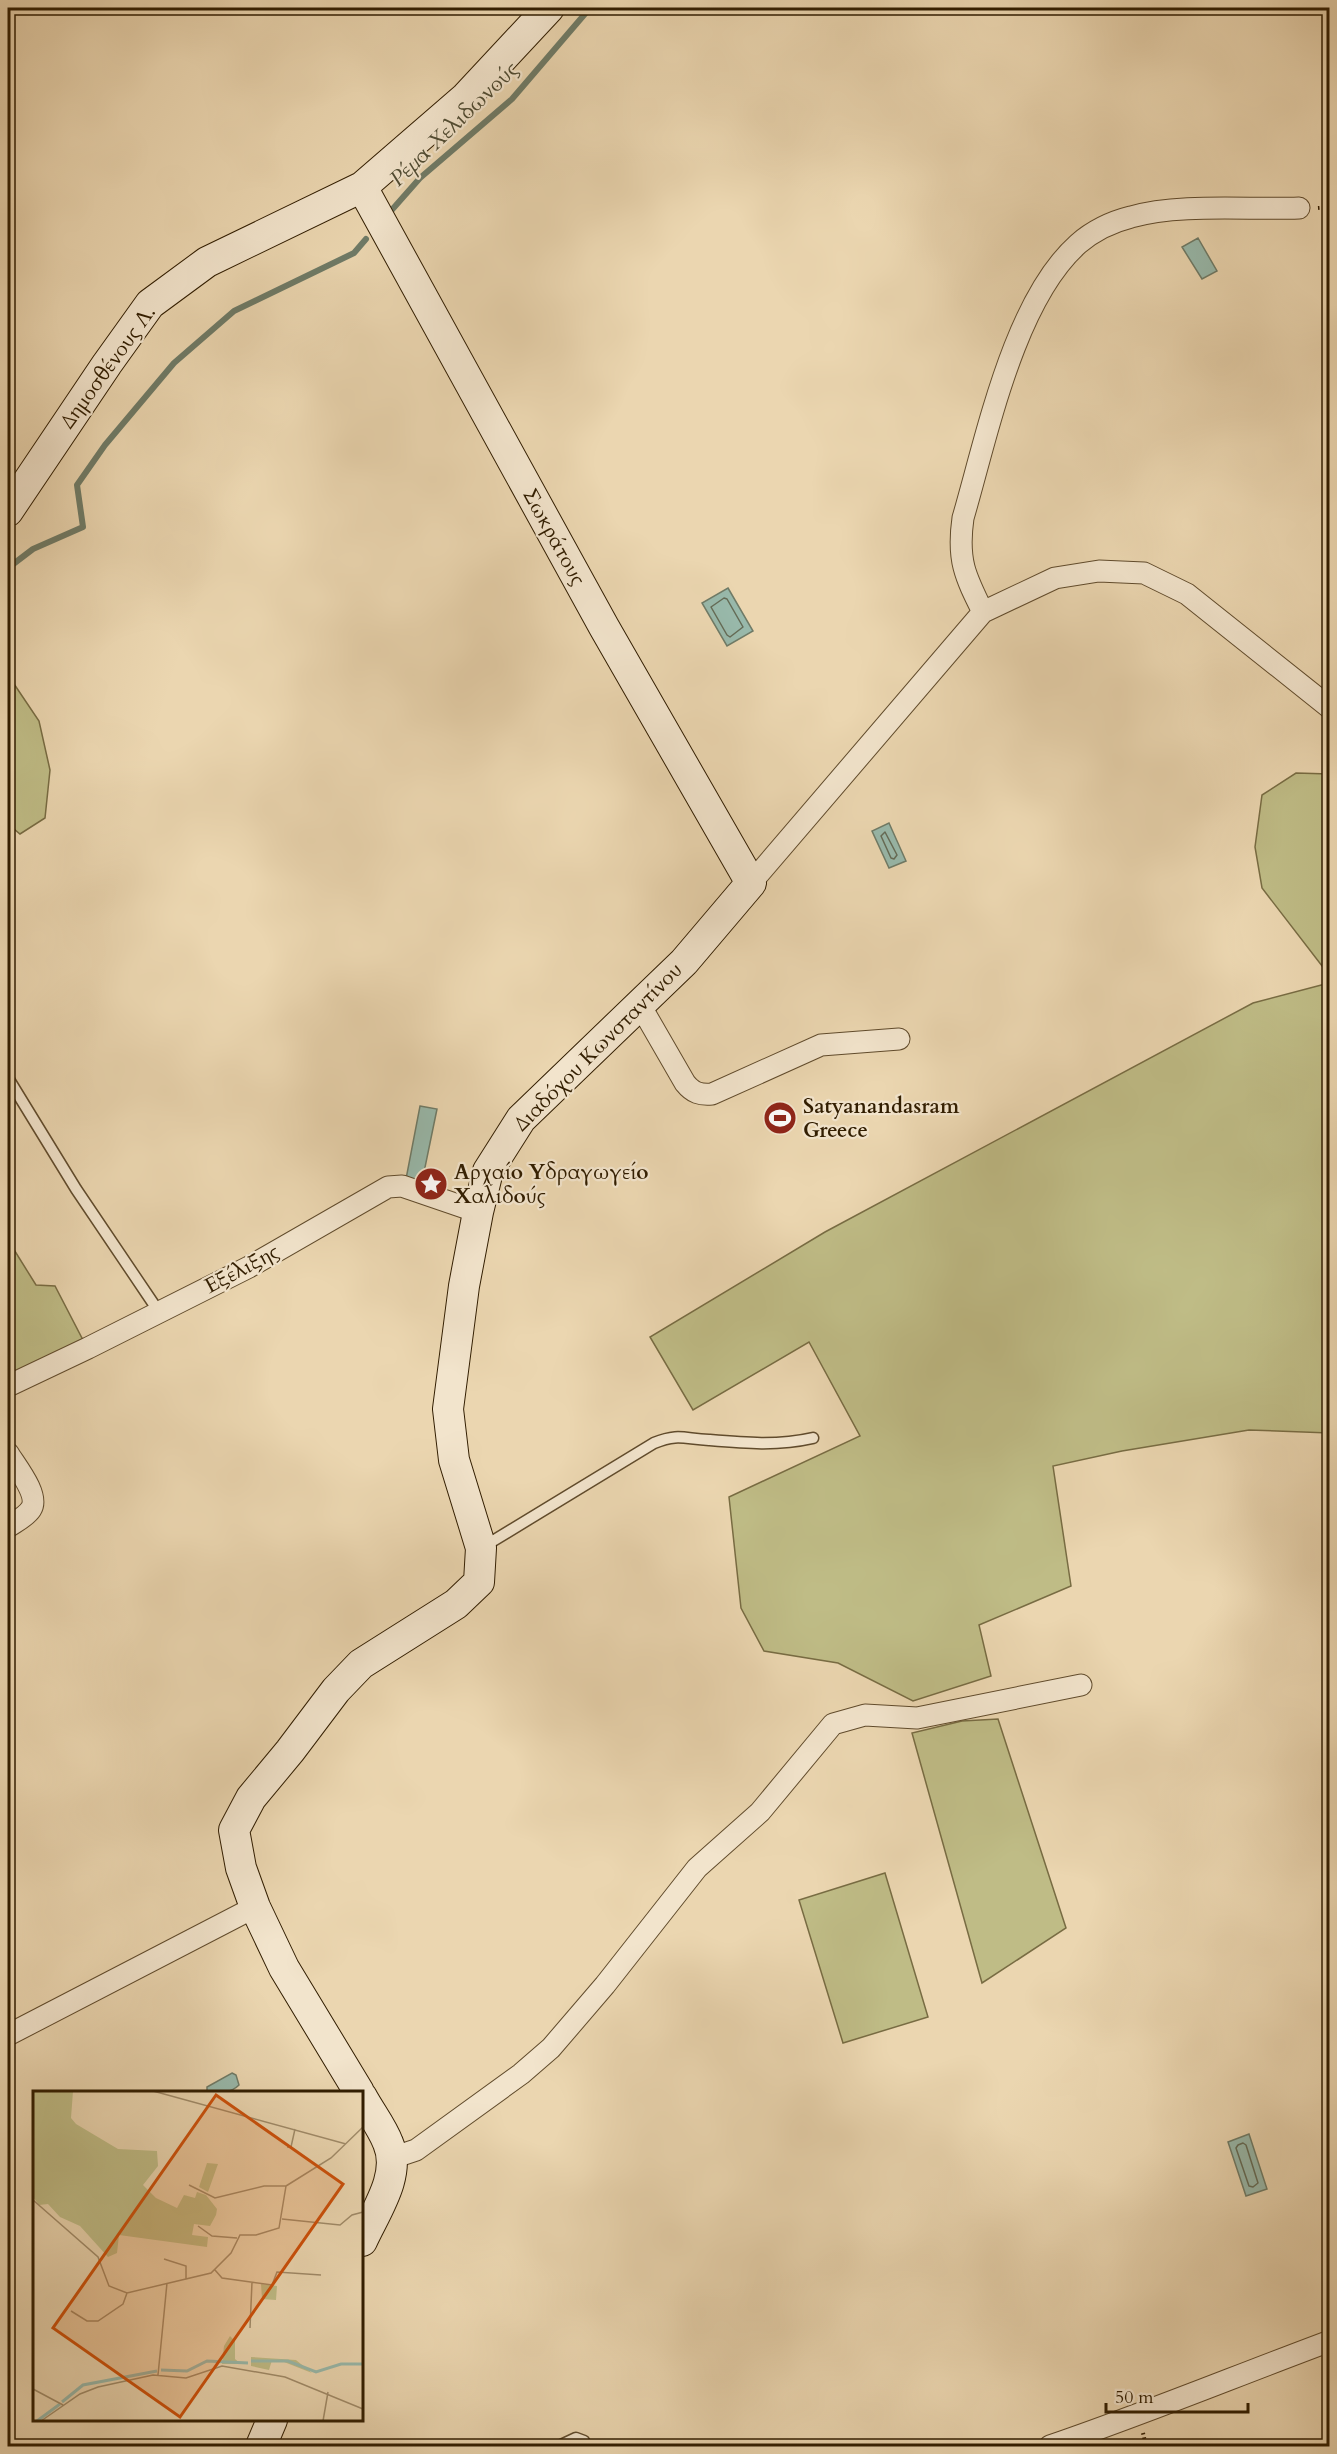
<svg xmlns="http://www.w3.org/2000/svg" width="1337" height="2454" font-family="Cardo,serif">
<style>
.green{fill:#bfbc86;stroke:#786c43;stroke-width:1.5}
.water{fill:#98b9ab;stroke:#6f7b67;stroke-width:1.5}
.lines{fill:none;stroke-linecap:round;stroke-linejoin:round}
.shore{stroke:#646b56;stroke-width:1.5}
.stream{stroke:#6f7b67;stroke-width:6}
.lane-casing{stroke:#604b2c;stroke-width:13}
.street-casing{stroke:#604b2c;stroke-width:23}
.secondary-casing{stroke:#311d00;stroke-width:32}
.path{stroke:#311d00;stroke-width:4;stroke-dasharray:1.5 3;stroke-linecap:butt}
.lane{stroke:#f2e4cc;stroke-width:10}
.street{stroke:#f2e4cc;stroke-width:21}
.secondary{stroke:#f2e4cc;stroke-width:30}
.labels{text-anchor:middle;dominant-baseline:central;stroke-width:4.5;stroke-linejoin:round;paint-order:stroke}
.street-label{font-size:21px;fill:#311d00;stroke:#f2e4cc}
.poi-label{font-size:21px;font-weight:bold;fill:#311d00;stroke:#f2e4cc;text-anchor:start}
.water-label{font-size:22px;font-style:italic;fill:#504c33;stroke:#f2e4cc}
.inset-river{fill:none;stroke:#98b9ab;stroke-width:3}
.inset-road{fill:none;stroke:#a18c6a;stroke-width:1.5}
.view{fill:#cd500a;fill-opacity:0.15;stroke:#cd500a;stroke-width:3}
.inset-edge{fill:none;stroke:#311d00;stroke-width:3}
</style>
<rect width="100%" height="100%" fill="#ebd6b0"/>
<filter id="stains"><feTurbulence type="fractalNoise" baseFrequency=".00333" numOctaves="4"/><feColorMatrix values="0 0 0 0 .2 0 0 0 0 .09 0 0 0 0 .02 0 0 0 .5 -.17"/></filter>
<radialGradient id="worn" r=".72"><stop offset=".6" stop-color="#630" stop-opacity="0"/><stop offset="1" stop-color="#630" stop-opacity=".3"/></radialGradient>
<path class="green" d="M8 675 39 721 50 770 45 818 20 834 8 824Z
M1296 773 1329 774V975L1262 888 1255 847 1262 795Z
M1329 983V1433L1249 1430 1122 1451 1053 1466 1071 1586 979 1625 991 1676 913 1701 838 1663 764 1651 741 1608 729 1497 860 1436 809 1342 693 1410 650 1337 825 1232 1253 1003Z
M8 1240 36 1285 55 1286 85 1344 8 1381Z
M998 1719 1066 1928 982 1983 912 1733 962 1721Z
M885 1873 928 2017 843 2043 799 1900Z"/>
<path class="water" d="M1198 238 1217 271 1202 279 1182 247Z
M728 588 753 631 727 646 702 603Z
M889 823 906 861 889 868 872 831Z
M420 1106 437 1109 422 1182 406 1179Z
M232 2073 236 2075 239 2085C230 2094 219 2093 207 2092V2087Z
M1249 2134 1267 2189 1246 2196 1228 2142Z"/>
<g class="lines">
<path class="shore" d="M724 598 727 599 743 627 730 637 727 635 711 607Z
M885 832 897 855 894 859 891 858 881 836Z
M1243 2143 1246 2145 1258 2183 1253 2187 1249 2186 1236 2148 1238 2145Z"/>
<path class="stream" d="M390 212 420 178 512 99 590 8
M8 568 33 549 83 527 77 485 105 445 174 363 234 311 354 253 366 239"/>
<g class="lane-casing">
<path id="lane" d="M8 1078 76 1189 159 1312
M483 1547 654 1443C679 1433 684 1439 709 1440 744 1443 778 1446 813 1438
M559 2446 576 2438 584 2441"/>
</g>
<g class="street-casing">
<path id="street" d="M983 612C965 576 957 560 963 518 987 436 1014 301 1078 244 1094 230 1111 222 1131 217 1179 203 1248 210 1299 208
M751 883 983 612 1055 578 1099 571 1144 573 1187 594 1330 708
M640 1005 685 1083C693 1093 700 1095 712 1094L821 1045 899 1039
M8 1386 88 1348 249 1267 388 1187 402 1186 478 1212
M8 1453C15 1465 40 1495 31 1509 26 1517 15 1522 8 1527
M8 2035 255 1907
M392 2158 416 2150 521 2074 551 2048 605 1985 697 1868 760 1812 833 1724 865 1715 917 1718 1081 1685
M1050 2446C1144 2414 1236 2376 1330 2341"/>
</g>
<g class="secondary-casing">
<path id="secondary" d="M8 511 107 364 150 304 207 262 362 187 466 97 549 8
M359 2092 284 1968 255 1907 241 1868 234 1830 251 1798 290 1751 336 1690 361 1664 456 1604 479 1582 481 1548 454 1460 448 1409 464 1286 478 1212 488 1171 521 1119 684 962 751 883 604 627 362 187
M362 2097C370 2112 382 2127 388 2143 402 2175 375 2212 362 2241
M261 2446 272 2420"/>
</g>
<path class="path" d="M1318 208 1330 207
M1143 2433 1146 2446"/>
<use href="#lane" class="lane"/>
<use href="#street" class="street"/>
<use href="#secondary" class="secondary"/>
</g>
<defs>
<g id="stadium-disc" transform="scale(1.725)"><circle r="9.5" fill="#8f2418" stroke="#f2e4cc"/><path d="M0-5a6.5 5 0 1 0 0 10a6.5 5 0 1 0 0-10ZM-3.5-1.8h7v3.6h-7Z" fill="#fff"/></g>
<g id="sight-disc" transform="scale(1.725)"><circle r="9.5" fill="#8f2418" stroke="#f2e4cc"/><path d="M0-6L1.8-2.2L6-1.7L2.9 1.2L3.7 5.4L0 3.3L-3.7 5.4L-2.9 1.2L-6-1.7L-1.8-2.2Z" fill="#fff"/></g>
</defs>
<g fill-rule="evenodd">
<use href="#stadium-disc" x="780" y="1118"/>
<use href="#sight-disc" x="431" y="1184"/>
</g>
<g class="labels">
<g class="street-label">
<text transform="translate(108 367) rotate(-54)">Δημοσθένους Λ.</text>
<text transform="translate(554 537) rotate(61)">Σωκράτους</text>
<text transform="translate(598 1047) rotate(-45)">Διαδόχου Κωνσταντίνου</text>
<text transform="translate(242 1269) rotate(-28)">Εξέλιξης</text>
</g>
<g class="poi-label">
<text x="803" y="1106">Satyanandasram<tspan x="803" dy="24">Greece</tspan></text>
<text x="454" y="1172">Αρχαίο Υδραγωγείο<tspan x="454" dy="24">Χαλιδούς</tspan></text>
</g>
<g class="water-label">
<text transform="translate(454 124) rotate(-44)">Ρέμα Χελιδωνούς</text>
</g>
</g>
<g transform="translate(33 2091)">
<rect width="330" height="330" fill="#ebd6b0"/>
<path d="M0 0H40L38 27 43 33 85 58 124 60 125 75 110 94 123 107 144 117 151 104 162 107 164 101 173 104 184 118 183 124 177 135 161 133 159 144 175 146 174 156 86 144 84 162 75 166 47 135 27 126 15 113 6 114 0 106ZM174 72 185 73 175 101 166 96ZM228 193 244 195 243 209 229 208ZM197 245 202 250V268L208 273H189L191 255ZM218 266 263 269 279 282 246 269H239L236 279 218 275Z" fill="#bfbc86"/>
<path class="inset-river" d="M218 270H255L283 281 308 273H330M128 279 154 280 174 270 215 272M29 311 50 294 124 280M4 330 27 313"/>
<path class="inset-road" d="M120 0 313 53M254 56H258L262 38M156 94 182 107 231 95H253M253 95 298 67 330 36M0 109 65 166 76 195 94 202 178 182 198 162 207 144H223L246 137 253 95M249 128 307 134 319 124 330 121M165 135 179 145 204 147M131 168 153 175V188M182 179 189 187 239 194 244 181 288 184M38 220 54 230H65L90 213 94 202M217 237 219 191M125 284 134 192M0 298 30 314M8 330 47 303 65 296 120 284 153 287 189 275 252 286 330 318M290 330 295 301"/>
<path class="view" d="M183 4 310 93 147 326 20 237Z"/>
<rect width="330" height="330" class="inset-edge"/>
</g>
<rect width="1337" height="2454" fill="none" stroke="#ebd6b0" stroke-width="30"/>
<rect x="9" y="9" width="1319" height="2436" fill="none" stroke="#311d00" stroke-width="3"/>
<rect x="15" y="15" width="1307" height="2424" fill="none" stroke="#311d00" stroke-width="1.5"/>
<path d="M1106 2403v9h142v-9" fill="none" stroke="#311d00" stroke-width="3"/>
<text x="1115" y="2403" font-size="18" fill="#311d00" stroke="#f2e4cc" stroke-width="4.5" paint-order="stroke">50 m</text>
<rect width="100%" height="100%" filter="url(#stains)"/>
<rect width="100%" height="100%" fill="url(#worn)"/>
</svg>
